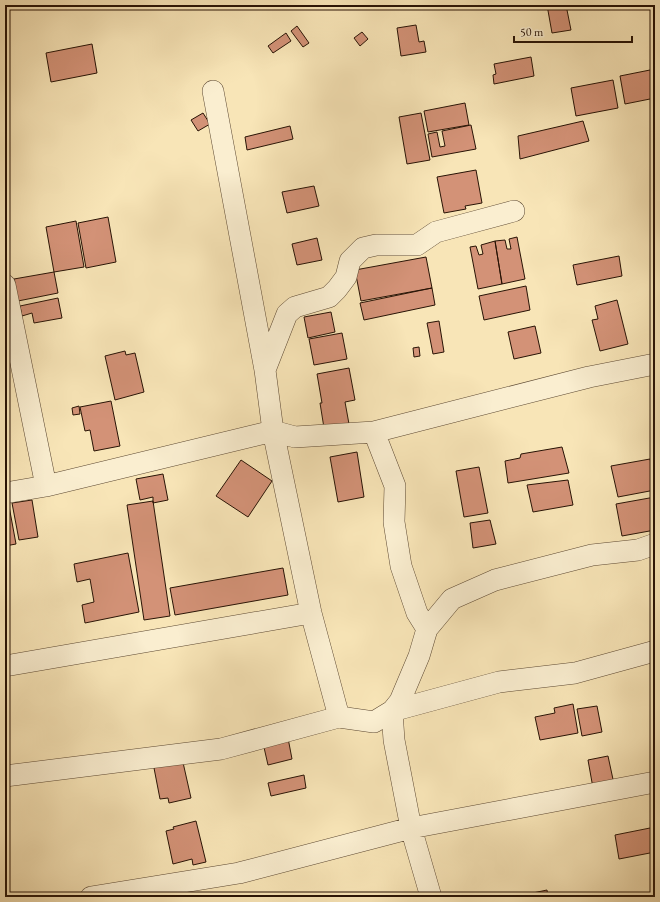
<svg xmlns="http://www.w3.org/2000/svg" width="660" height="902" font-family="'EB Garamond',serif">
<style>
.building{fill:#d39277;stroke:#281305}
.lines{fill:none;stroke-linecap:round;stroke-linejoin:round}
.minor-casing{stroke:#5c4832;stroke-width:22}
.minor{stroke:#faeed0;stroke-width:21}
</style>
<rect width="100%" height="100%" fill="#f8e5b7"/>
<filter id="stains"><feTurbulence type="fractalNoise" baseFrequency=".005" numOctaves="4"/><feColorMatrix values="0 0 0 0 .2 0 0 0 0 .09 0 0 0 0 .02 0 0 0 .5 -.17"/></filter>
<radialGradient id="worn" r=".72"><stop offset=".6" stop-color="#630" stop-opacity="0"/><stop offset="1" stop-color="#630" stop-opacity=".3"/></radialGradient>
<path class="building" d="M547 5H566L571 30 552 33Z
M416 25 419 42 424 41 426 52 401 56 397 28Z
M297 26 309 43 303 47 291 31Z
M362 32 368 39 360 46 354 38Z
M286 33 291 41 273 53 268 46Z
M92 44 97 73 51 82 46 53Z
M531 57 534 76 494 84 493 75 496 74 494 64Z
M655 69V98L625 104 620 76Z
M613 80 618 108 576 116 571 88Z
M465 103 469 125 428 132 424 111Z
M203 113 210 124 198 131 191 120Z
M421 113 430 160 407 164 399 117Z
M583 121 589 141 520 159 518 136Z
M471 125 476 149 432 157 428 134 437 132 440 147 445 146 442 131Z
M290 126 293 139 247 150 245 137Z
M476 170 482 203 465 206 466 209 444 213 437 177Z
M314 186 319 206 287 213 282 192Z
M108 217 116 262 86 268 78 223Z
M76 221 84 267 54 272 46 227Z
M517 237 525 279 502 284 495 241 505 240 507 249H511L509 239Z
M317 238 322 260 297 265 292 244Z
M495 241 502 284 478 289 470 247 476 246 479 255 483 254 481 245Z
M619 256 622 276 577 285 573 265Z
M426 257 432 288 361 301 355 270Z
M54 272 58 293 18 301 14 279Z
M526 286 530 310 484 320 479 296Z
M432 288 435 305 364 320 360 303Z
M58 298 62 318 34 323 32 313 22 316 20 306Z
M617 300 628 344 600 351 592 320 598 319 595 306Z
M331 312 335 332 308 338 304 317Z
M439 321 444 352 433 354 427 323Z
M535 326 541 353 514 359 508 332Z
M342 333 347 359 314 365 309 339Z
M419 347 420 356 414 357 413 348Z
M125 351 126 355 135 353 144 392 115 400 105 356Z
M349 368 355 400 345 402 349 424 324 428 320 403H322L317 374Z
M111 401 120 446 94 451 90 430 85 431 80 407Z
M79 406 80 414 73 415 72 408Z
M562 447 569 473 508 483 505 461 520 458 521 454Z
M357 452 364 497 338 502 330 457Z
M650 459 655 481V490L618 497 611 466Z
M241 460 272 481 248 517 216 496Z
M479 467 488 513 464 517 456 471Z
M163 474 168 500 153 503V497L140 500 136 479Z
M568 480 573 505 533 512 527 485Z
M655 497V530L622 536 616 504Z
M32 500 38 537 19 540 12 503Z
M153 501 170 616 144 620 127 505Z
M9 506 16 544 5 546V507Z
M490 520 496 544 473 548 470 523Z
M128 553 139 612 85 623 82 605 94 602 90 579 77 582 74 564Z
M283 568 288 595 175 615 170 588Z
M573 704 578 733 540 740 535 717 555 713 554 708Z
M597 706 602 732 582 736 577 709Z
M288 738 292 759 268 765 263 743Z
M608 756 614 784 593 788 588 760Z
M182 758 191 798 169 803 168 798 160 799 154 768Z
M304 775 306 788 271 796 268 783Z
M196 821 206 862 193 865 192 859 173 864 166 831 174 829 173 827Z
M655 827V852L619 859 615 835Z
M547 890 548 897H528V894Z"/>
<g class="lines">
<g class="minor-casing">
<path id="minor" d="M213 91 265 370 273 431 311 613 339 717
M5 285 46 486
M265 370 287 314 295 307 329 297 337 289 346 277 350 261 363 248 376 245H417L436 232 514 211
M374 432 395 486 394 522 401 566 417 613 427 629
M5 493 46 486 273 431 295 437 374 432 589 377 655 364
M5 666 311 613
M5 776 221 749 339 717 374 722 392 711 499 682 575 673 655 651
M91 897 239 873 411 828 655 782
M431 897 411 828 394 740 392 711 400 701 419 656 427 629 452 599 495 580 592 555 638 550 655 544"/>
</g>
<use href="#minor" class="minor"/>
</g>
<rect width="660" height="902" fill="none" stroke="#f8e5b7" stroke-width="20"/>
<rect x="6" y="6" width="648" height="890" fill="none" stroke="#281305" stroke-width="2"/>
<rect x="10" y="10" width="640" height="882" fill="none" stroke="#281305"/>
<path d="M514 36v6h118v-6" fill="none" stroke="#281305" stroke-width="2"/>
<text x="520" y="36" font-size="12" fill="#281305" stroke="#faeed0" stroke-width="3" paint-order="stroke">50 m</text>
<rect width="100%" height="100%" filter="url(#stains)"/>
<rect width="100%" height="100%" fill="url(#worn)"/>
</svg>
